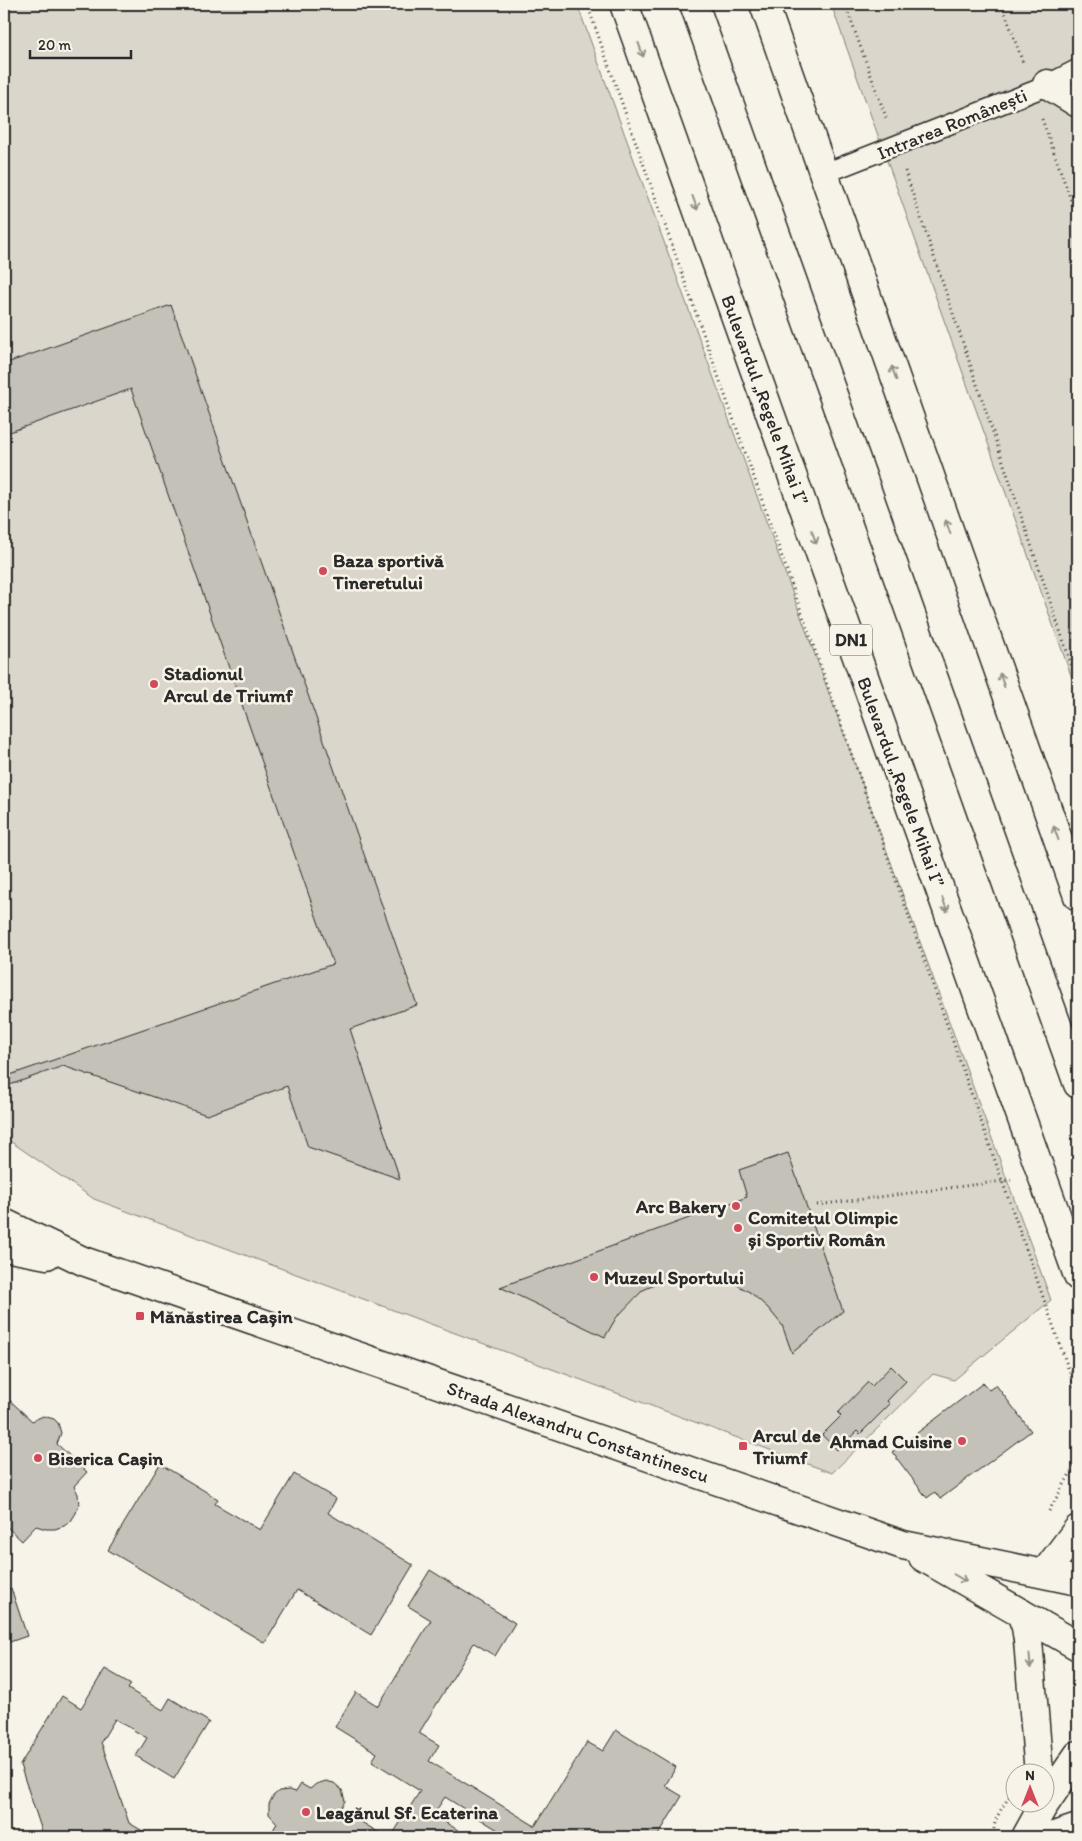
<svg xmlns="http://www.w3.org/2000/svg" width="1082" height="1841" font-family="Itim,sans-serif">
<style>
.green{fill:#dad6cc;stroke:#82807c}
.building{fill:#c4c1b9;stroke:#2b2b2b}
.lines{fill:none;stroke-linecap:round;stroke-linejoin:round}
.lane-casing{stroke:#2b2b2b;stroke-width:22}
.street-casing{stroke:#2b2b2b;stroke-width:31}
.secondary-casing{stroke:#2b2b2b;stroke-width:31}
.primary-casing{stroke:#2b2b2b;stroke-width:31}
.path{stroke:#2b2b2b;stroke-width:3;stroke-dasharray:1 4;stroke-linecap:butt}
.lane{stroke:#f7f3e8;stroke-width:19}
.street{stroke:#f7f3e8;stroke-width:28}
.secondary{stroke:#f7f3e8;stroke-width:28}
.primary{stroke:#f7f3e8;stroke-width:28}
.oneway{stroke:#918f8a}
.poi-dot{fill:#d1495b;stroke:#f7f3e8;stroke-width:2}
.labels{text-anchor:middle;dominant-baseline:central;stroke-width:5;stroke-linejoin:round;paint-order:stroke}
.shield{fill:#f7f3e8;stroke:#686764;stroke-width:1}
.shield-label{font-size:18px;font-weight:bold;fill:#2b2b2b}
.street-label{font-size:19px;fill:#2b2b2b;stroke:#f7f3e8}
.poi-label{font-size:19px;font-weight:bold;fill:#2b2b2b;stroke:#f7f3e8;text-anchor:start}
</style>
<rect width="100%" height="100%" fill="#f7f3e8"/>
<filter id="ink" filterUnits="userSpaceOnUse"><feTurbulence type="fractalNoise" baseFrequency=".02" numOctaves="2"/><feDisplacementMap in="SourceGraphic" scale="10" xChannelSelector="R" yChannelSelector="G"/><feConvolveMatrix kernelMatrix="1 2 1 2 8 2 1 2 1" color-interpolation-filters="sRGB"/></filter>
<g filter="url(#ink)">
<path class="green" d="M4 4H577L1051 1300 954 1380 933 1374 832 1473 94 1199 4 1137Z
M831 4H1078V695Z"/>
<path class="building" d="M171 305 417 1005 350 1029 400 1179 308 1147 287 1086 207 1115 63 1066 4 1087V1077L333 964 131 389 4 434V364Z
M788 1153 843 1311 792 1353 782 1325 768 1308 751 1293 729 1280 706 1275 683 1277 666 1280 643 1290 616 1318 605 1337 500 1287 747 1197 739 1170Z
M891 1366 906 1381 887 1401 890 1404 860 1434 857 1431 837 1450 822 1435 841 1416 838 1413 868 1382 872 1386Z
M983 1383 989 1390 996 1385 1031 1431 940 1499 935 1492 927 1498 892 1452Z
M4 1395 32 1421 43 1416 54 1419 58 1423 61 1433 57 1444 87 1472 74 1486 78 1494 79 1504 76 1513 71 1521 64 1526 55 1529H46L36 1526 22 1541 4 1524Z
M160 1464 218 1499 215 1504 260 1530 294 1474 336 1499 328 1513 413 1565 371 1635 297 1590 265 1643 108 1550Z
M430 1570 515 1623 495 1656 474 1643 419 1733 439 1745 429 1761 535 1826 587 1742 603 1751 616 1730 676 1767 665 1786 682 1796 657 1837H509L445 1797 433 1815 458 1830 454 1837H416L410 1833 407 1837H391L420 1791 372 1761 377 1753 335 1727 356 1692 378 1706 431 1620 408 1606Z
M11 1588 27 1636 4 1644V1591Z
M105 1669 131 1684 128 1689 163 1710 170 1698 209 1722 174 1779 136 1756 147 1738 115 1719 101 1742 129 1823 153 1837H44L20 1765 62 1696 81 1708Z
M326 1781 334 1783 342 1790 345 1801 340 1809 386 1837H280L272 1832 277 1823 269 1814V1804L273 1796 279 1791 289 1790 296 1792 301 1784 310 1789 316 1784Z"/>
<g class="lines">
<g class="lane-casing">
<path id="lane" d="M823 174 1039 89 1078 69"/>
</g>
<g class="street-casing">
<path id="street" d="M1047 84 1078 103"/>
</g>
<g class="secondary-casing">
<path id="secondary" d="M4 1223 83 1261 903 1545 1078 1581
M4 1247 47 1255
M923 1557 1078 1646
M1044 1574 1078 1529
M1021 1613 1026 1627 1028 1640 1039 1774"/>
</g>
<g class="primary-casing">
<path id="primary" d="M624 4 1078 1276
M694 4 1078 1084
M764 4 1078 896
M1026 1837 1042 1808 1078 1755
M1051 1837 1078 1828"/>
</g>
<path class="path" d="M587 4 1078 1396
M845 4 887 120
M1002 4 1023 63
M1042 119 1078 220
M905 171 1078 684
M817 1205 1011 1180
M1049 1511 1078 1460
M995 1834C990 1821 1007 1802 1013 1790"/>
<use href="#lane" class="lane"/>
<use href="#street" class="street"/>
<use href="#secondary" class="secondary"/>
<use href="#primary" class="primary"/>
</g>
<defs><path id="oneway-shaft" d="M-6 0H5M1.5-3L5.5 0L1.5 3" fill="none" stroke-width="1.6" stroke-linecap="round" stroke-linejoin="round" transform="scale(1.25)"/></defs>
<g class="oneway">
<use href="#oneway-shaft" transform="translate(641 50) rotate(70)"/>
<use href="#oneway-shaft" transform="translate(695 203) rotate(70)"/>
<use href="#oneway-shaft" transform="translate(894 373) rotate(-109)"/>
<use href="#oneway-shaft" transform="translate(948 527) rotate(-109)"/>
<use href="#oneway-shaft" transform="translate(814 537) rotate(70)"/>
<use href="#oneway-shaft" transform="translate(1002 680) rotate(-109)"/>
<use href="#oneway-shaft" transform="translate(1056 833) rotate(-109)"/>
<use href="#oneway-shaft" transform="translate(945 905) rotate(70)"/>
<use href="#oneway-shaft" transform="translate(960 1578) rotate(30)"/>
<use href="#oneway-shaft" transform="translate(1030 1661) rotate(86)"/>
</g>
</g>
<g class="poi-dot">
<circle cx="323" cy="571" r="5"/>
<circle cx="154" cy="684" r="5"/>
<circle cx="736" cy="1206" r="5"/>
<circle cx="738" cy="1228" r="5"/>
<circle cx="594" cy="1277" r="5"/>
<rect x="135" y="1311" width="10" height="10" rx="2.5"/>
<circle cx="962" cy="1441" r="5"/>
<rect x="738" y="1441" width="10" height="10" rx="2.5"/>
<circle cx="38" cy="1458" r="5"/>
<circle cx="306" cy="1812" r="5"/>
</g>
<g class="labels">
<rect class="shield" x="830" y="624.5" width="42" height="31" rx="4"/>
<g class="shield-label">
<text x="851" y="640">DN1</text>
</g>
<g class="street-label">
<text transform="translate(952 124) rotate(-22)">Intrarea Românești</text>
<text transform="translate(765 400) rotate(70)">Bulevardul „Regele Mihai I”</text>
<text transform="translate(901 782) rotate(70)">Bulevardul „Regele Mihai I”</text>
<text transform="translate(578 1432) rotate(19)">Strada Alexandru Constantinescu</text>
</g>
<g class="poi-label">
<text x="333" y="560">Baza sportivă<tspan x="333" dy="22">Tineretului</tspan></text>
<text x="164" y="673">Stadionul<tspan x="164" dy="22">Arcul de Triumf</tspan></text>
<text x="726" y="1206" text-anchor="end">Arc Bakery</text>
<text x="748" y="1217">Comitetul Olimpic<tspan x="748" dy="22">și Sportiv Român</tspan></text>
<text x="604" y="1277">Muzeul Sportului</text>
<text x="150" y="1316">Mănăstirea Cașin</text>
<text x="753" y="1435">Arcul de<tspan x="753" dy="22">Triumf</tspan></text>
<text x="952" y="1441" text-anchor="end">Ahmad Cuisine</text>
<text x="48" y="1458">Biserica Cașin</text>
<text x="316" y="1812">Leagănul Sf. Ecaterina</text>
</g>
</g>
<rect width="1082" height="1841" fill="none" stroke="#f7f3e8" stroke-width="20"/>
<rect x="10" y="10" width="1062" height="1821" fill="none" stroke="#2b2b2b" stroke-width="2" filter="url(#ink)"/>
<g transform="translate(1030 1788)"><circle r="24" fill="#f7f3e8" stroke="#a5a39c"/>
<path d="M0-4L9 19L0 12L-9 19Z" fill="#d1495b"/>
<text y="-8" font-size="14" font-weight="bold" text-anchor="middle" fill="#2b2b2b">N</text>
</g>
<path d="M30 50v8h101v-8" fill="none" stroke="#2b2b2b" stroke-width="2.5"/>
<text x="38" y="50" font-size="15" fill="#2b2b2b" stroke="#f7f3e8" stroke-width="4" paint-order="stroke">20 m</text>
</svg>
